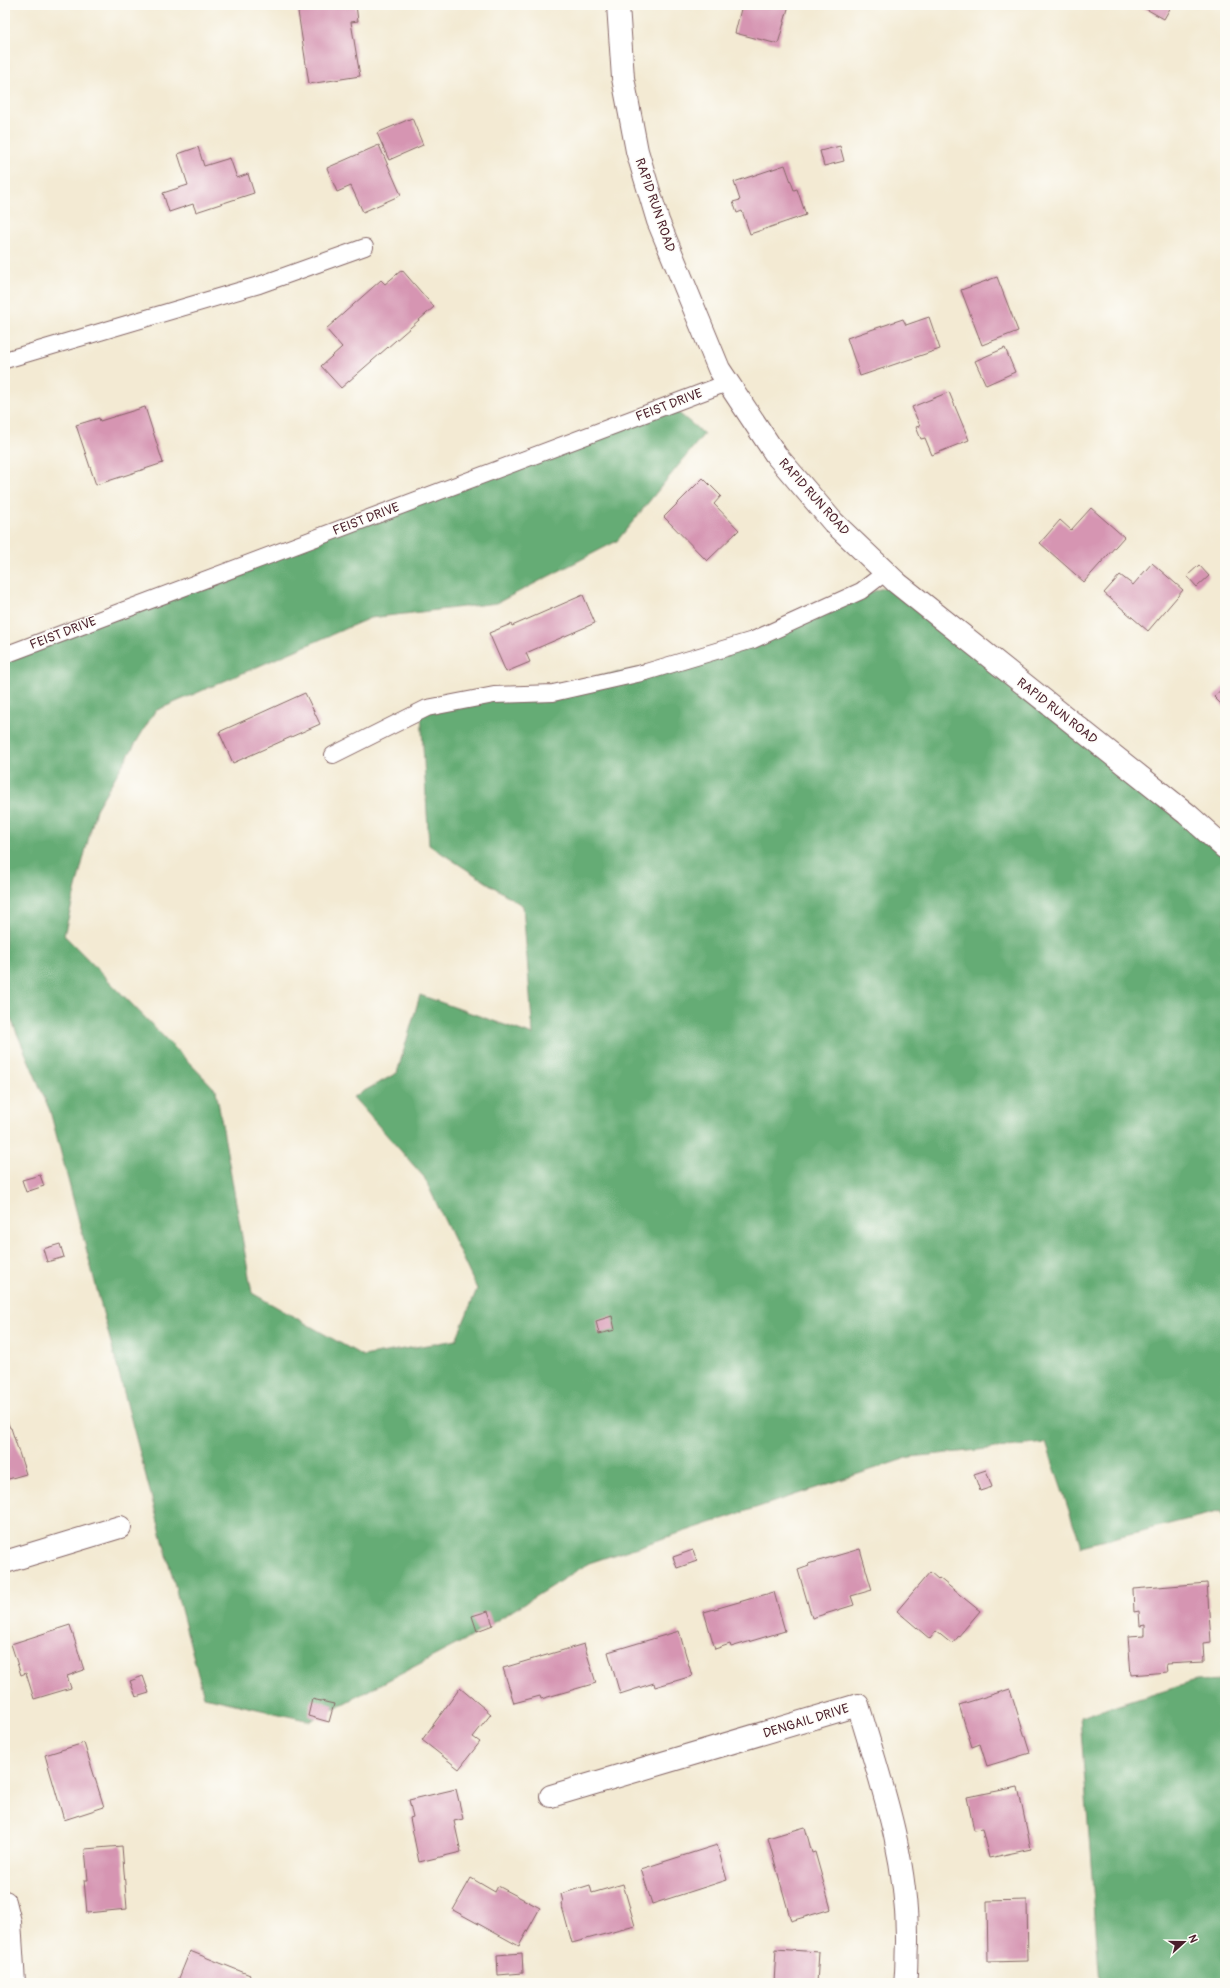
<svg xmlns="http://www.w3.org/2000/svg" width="1230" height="1988" font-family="Pangolin,sans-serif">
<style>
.forest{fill:#65ac74;stroke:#586650}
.building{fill:#d695b2}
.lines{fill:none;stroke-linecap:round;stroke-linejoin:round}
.service-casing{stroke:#856666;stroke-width:18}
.minor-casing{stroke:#856666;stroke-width:24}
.tertiary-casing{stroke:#856666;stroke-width:24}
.service{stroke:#fff;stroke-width:16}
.minor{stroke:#fff;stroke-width:22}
.tertiary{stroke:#fff;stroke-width:22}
.labels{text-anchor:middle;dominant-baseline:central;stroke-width:3;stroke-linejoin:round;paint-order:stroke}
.street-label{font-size:13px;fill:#4a1f2b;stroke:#fdfcf7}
</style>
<rect width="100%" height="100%" fill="#fdfcf7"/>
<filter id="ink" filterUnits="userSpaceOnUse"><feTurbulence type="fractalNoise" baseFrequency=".025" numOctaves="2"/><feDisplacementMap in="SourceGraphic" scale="8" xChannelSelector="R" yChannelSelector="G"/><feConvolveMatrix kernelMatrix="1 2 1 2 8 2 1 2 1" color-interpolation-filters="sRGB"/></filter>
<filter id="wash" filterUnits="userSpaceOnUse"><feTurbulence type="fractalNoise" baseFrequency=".012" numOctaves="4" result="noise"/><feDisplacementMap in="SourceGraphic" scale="16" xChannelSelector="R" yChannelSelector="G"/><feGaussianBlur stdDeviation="0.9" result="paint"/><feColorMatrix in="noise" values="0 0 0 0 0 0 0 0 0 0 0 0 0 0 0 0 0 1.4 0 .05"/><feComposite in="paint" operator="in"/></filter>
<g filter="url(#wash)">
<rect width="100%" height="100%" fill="#f3ead3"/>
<path class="forest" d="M669 405 704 434 617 541 497 603 370 618 155 711 96 809 64 935 216 1090 252 1293 363 1356 456 1340 477 1289 424 1177 353 1097 397 1073 420 995 533 1035 523 906 429 845 421 713 675 661 897 583 1225 848V1522L1221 1511 1081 1546 1046 1443 910 1457 589 1563 467 1639 310 1721 204 1697 50 1111 5 1005V655Z
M1225 1680V1980L1223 1983H1100L1080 1717 1196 1681Z"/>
<g id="blocks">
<path class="building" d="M297 5H356L358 21 351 22 360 76 309 84Z
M742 5H789L778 44 735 33Z
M1139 5H1172L1164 19Z
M412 118 423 145 389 160 377 133Z
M379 145 401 195 363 212 351 186 337 192 327 168Z
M840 146 844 161 824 166 820 151Z
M198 147 204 166 230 158 237 178 248 174 254 193 196 212 193 204 169 212 163 193 188 185 178 154Z
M785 165 794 190 797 189 806 215 750 234 742 211 737 213 733 202 740 200 734 182Z
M402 270 434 307 341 388 321 366 342 347 326 329 381 280 385 284Z
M997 277 1018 331 982 345 961 290Z
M929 317 940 349 860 376 847 338 903 319 906 325Z
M1005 348 1015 372 986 385 975 361Z
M949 392 969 440 932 455 925 438 921 439 916 427 920 426 912 407Z
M145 407 163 463 96 485 76 425 99 418 100 421Z
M703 478 721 496 714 504 739 530 707 561 664 517Z
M1091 508 1124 537 1084 582 1040 543 1060 520 1071 530Z
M1152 563 1183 590 1148 631 1104 593 1120 575 1133 585Z
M1199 565 1209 576 1197 587 1187 576Z
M583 595 595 623 526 653 530 662 506 672 489 633 511 624 512 626Z
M1225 685V708L1214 697Z
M305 693 320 724 233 763 219 732Z
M40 1175 44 1186 26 1192 22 1180Z
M60 1244 64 1257 47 1262 43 1249Z
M612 1316 615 1330 599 1334 596 1321Z
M5 1415 10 1428H11L26 1474 5 1480Z
M986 1470 992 1487 980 1491 974 1474Z
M860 1549 872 1590 851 1596 854 1605 812 1618 798 1570 809 1566 808 1564Z
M693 1550 697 1561 677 1568 673 1557Z
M930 1572 938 1579 939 1578 980 1611 952 1644 936 1631 930 1639 897 1611Z
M1207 1583 1211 1642 1203 1643 1204 1662 1166 1664 1167 1672 1131 1675 1128 1636 1145 1635V1625L1140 1626 1139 1611 1134 1612 1133 1589Z
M774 1592 785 1631 731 1647 730 1644 715 1649 704 1612Z
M488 1611 493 1625 477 1631 472 1616Z
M70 1625 84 1670 67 1676 71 1688 34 1699 26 1673 21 1675 11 1644Z
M679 1631 692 1676 655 1687 654 1683 620 1694 608 1652Z
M584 1644 596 1683 541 1699 540 1696 514 1703 503 1668Z
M143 1676 149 1693 136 1697 130 1681Z
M460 1688 491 1714 473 1737 480 1742 459 1769 422 1740Z
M1010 1689 1030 1753 987 1766 980 1744 972 1747 959 1705Z
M312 1699 334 1704 329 1722 308 1716Z
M84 1743 104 1807 64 1820 45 1755Z
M1018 1787 1031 1849 989 1858 982 1829 974 1830 967 1797Z
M456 1789 463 1819 454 1821 461 1852 419 1862 410 1818 413 1817 409 1800Z
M805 1827 812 1853 815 1852 831 1909 791 1921 768 1838Z
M717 1845 727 1880 652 1904 641 1869Z
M122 1846 127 1909 87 1913 84 1880H88L85 1849Z
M471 1878 495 1892 498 1886 540 1908 519 1946 453 1910Z
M623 1884 635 1926 572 1943 561 1903 563 1902 561 1894 590 1885 592 1893Z
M1027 1900 1028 1961 988 1962 987 1901Z
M776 1949 819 1952 817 1983H774Z
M190 1951 250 1975 247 1983H177Z
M522 1953 523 1973 498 1975 497 1955Z"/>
</g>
</g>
<g filter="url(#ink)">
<use href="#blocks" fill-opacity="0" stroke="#856666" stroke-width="1"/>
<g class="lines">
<g class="service-casing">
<path id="service" d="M5 360 259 285 365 247
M5 655 727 383
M333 755 427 708 494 695 553 693 646 672 753 640 861 591 886 572"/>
</g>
<g class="minor-casing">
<path id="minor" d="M5 1562 120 1527
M551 1796 858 1705C882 1785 908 1859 907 1943 906 1957 907 1970 905 1983
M5 1902 10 1922 14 1983"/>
</g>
<g class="tertiary-casing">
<path id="tertiary" d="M618 5 623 78 637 151 658 221 719 369 776 455 833 522 897 583 1187 814 1225 848"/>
</g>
<use href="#service" class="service"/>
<use href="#minor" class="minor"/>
<use href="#tertiary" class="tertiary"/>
</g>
</g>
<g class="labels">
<g class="street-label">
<text transform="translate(655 205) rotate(71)">RAPID RUN ROAD</text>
<text transform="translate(669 405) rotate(-21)">FEIST DRIVE</text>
<text transform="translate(814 497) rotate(48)">RAPID RUN ROAD</text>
<text transform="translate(366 519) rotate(-21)">FEIST DRIVE</text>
<text transform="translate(63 633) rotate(-21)">FEIST DRIVE</text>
<text transform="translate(1057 711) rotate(38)">RAPID RUN ROAD</text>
<text transform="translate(806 1721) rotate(-17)">DENGAIL DRIVE</text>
</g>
</g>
<rect width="1230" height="1988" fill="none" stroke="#fdfcf7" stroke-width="20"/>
<g transform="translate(1184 1942) rotate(69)" stroke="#fdfcf7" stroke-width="3" paint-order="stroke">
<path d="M0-3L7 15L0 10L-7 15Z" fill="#4a1f2b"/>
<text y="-6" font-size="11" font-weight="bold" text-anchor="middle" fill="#4a1f2b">N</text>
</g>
</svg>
